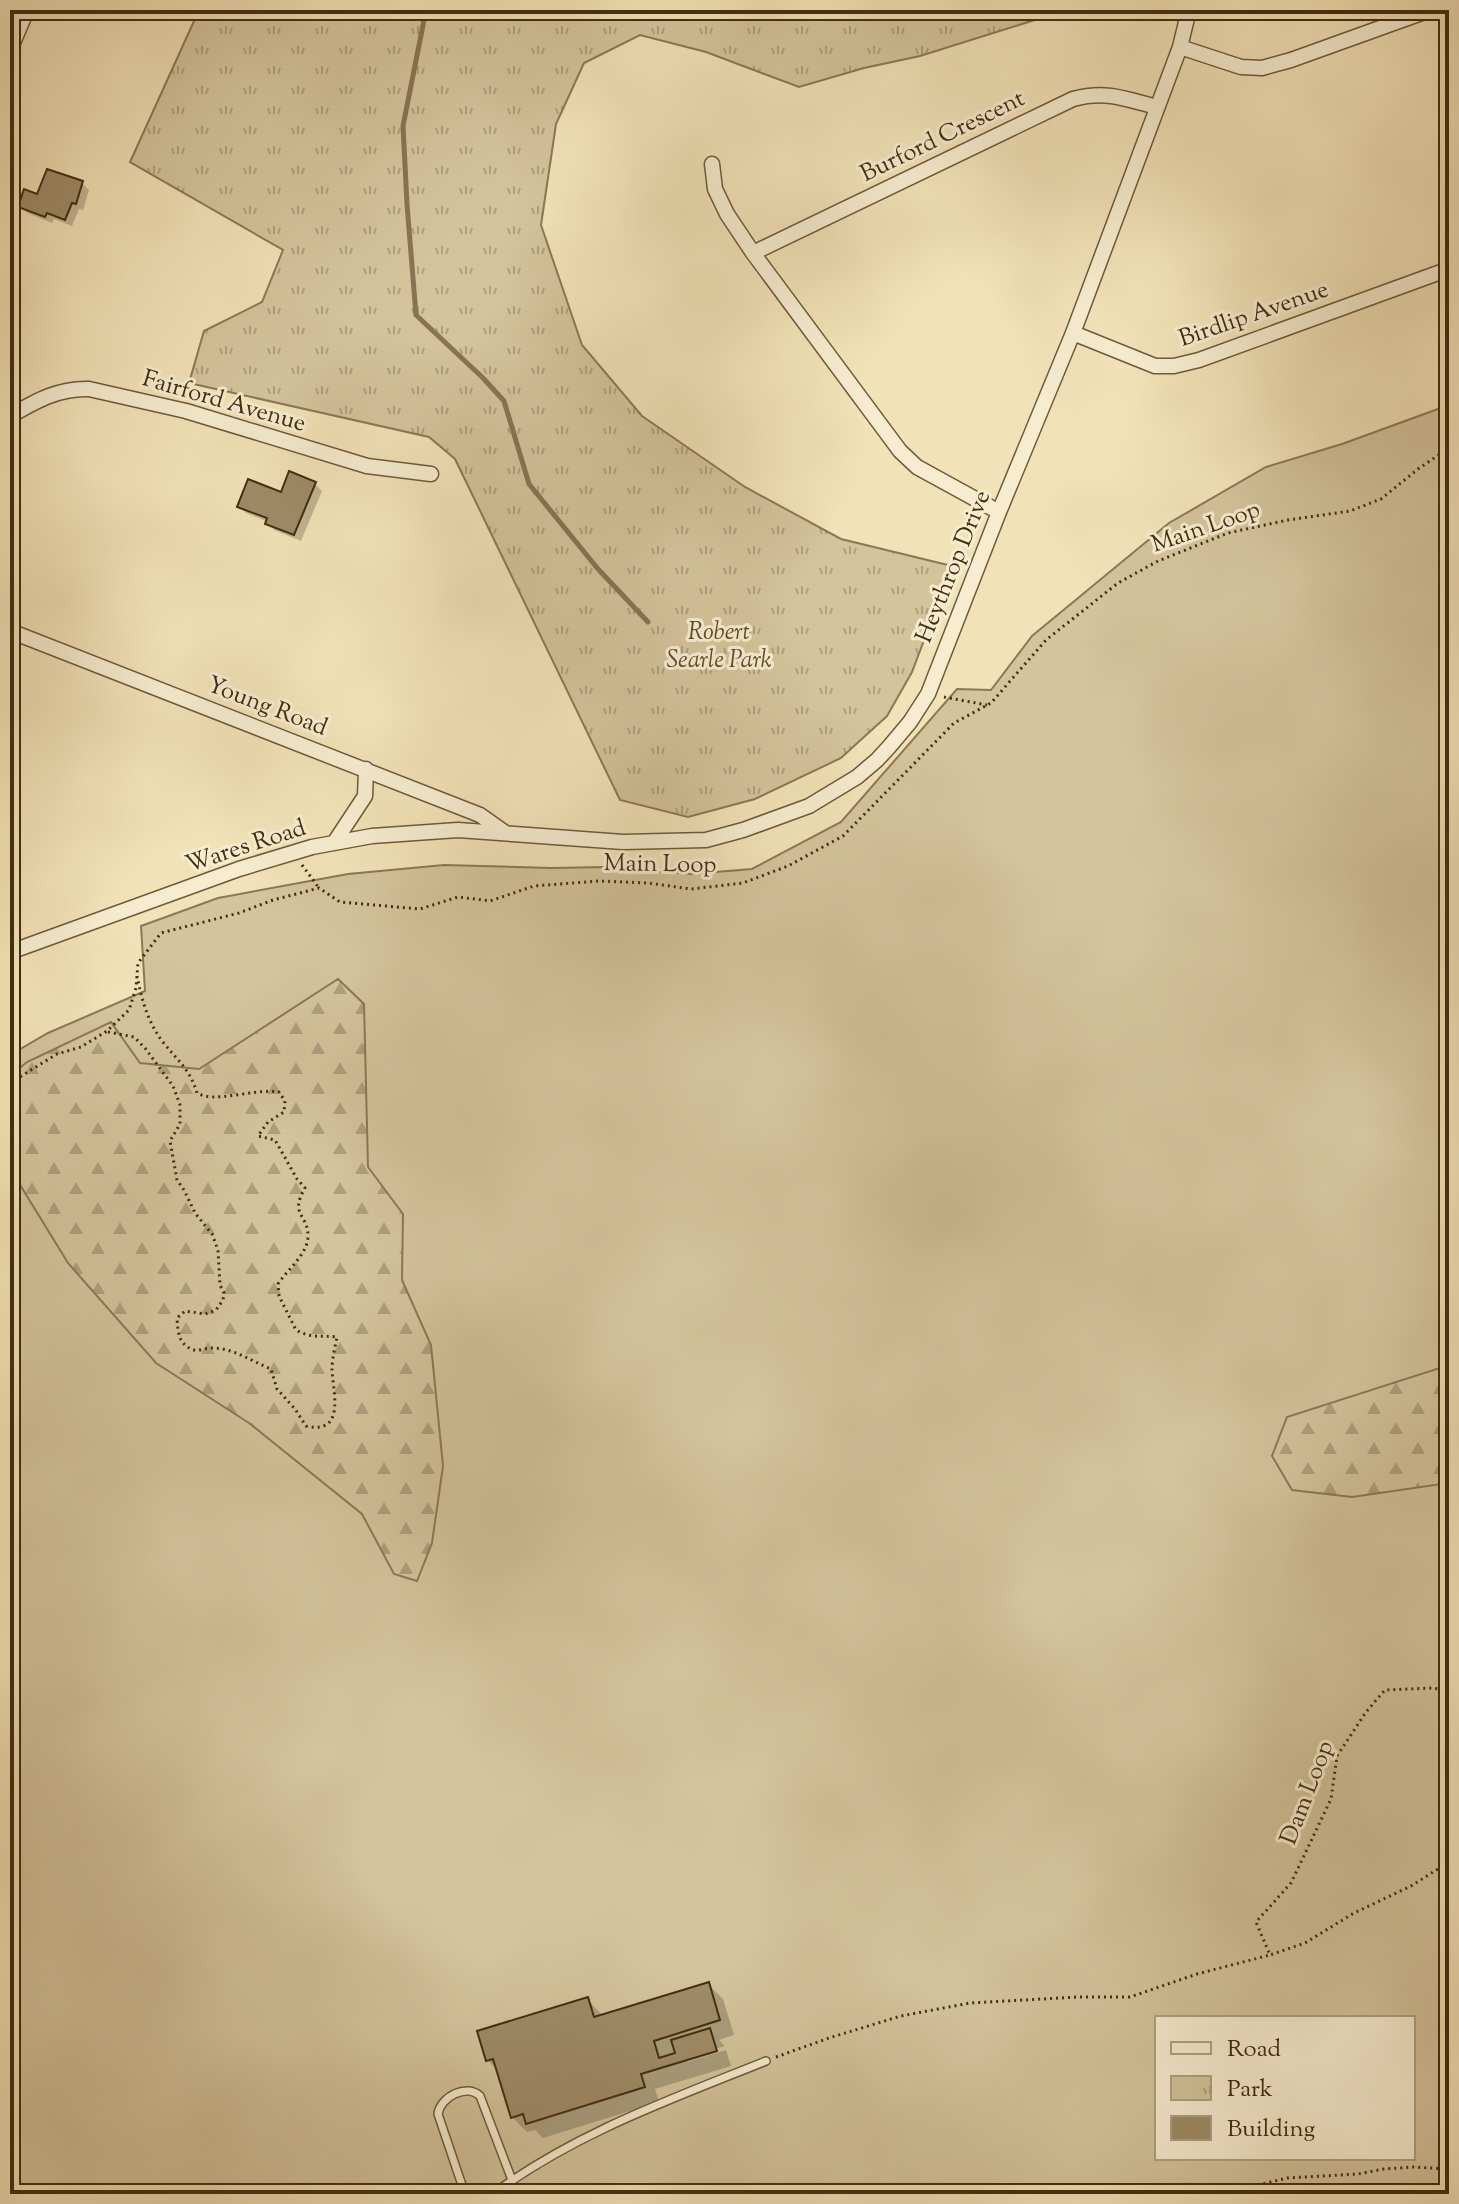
<svg xmlns="http://www.w3.org/2000/svg" width="1459" height="2204" font-family="'Sorts Mill Goudy',serif">
<style>
.grass{fill:#d4c39b;stroke:#8b7856;stroke-width:2;fill-rule:evenodd}
.forest{fill:url(#forest-firs);stroke:#8b7856;stroke-width:2}
.park{fill:url(#park-tufts);stroke:#8b7856;stroke-width:2}
.shadow{fill:#0003}
.lines{fill:none;stroke-linecap:round;stroke-linejoin:round}
.stream{stroke:#887452;stroke-width:5}
.building{fill:#9e8b67;stroke:#422d10;stroke-width:2}
.service-casing{stroke:#6e5a3a;stroke-width:10}
.minor-casing{stroke:#6e5a3a;stroke-width:17}
.path{stroke:#422d10;stroke-width:3;stroke-dasharray:2 4;stroke-linecap:butt}
.service{stroke:#f7ecd0;stroke-width:7}
.minor{stroke:#f7ecd0;stroke-width:14}
.labels{text-anchor:middle;dominant-baseline:central;stroke-width:6;stroke-linejoin:round;paint-order:stroke}
.street-label{font-size:24px;fill:#422d10;stroke:#f7ecd0}
.park-label{font-size:24px;font-style:italic;fill:#5f4b2c;stroke:#f7ecd0}
</style>
<defs>
<pattern id="forest-firs" width="22" height="20" patternUnits="userSpaceOnUse" patternTransform="scale(2)"><rect width="22" height="20" fill="#d4c39b"/><path d="M5 1l3.5 6h-7zM16 11l3.5 6h-7z" fill="#ae9f7d"/></pattern>
<pattern id="park-tufts" width="24" height="20" patternUnits="userSpaceOnUse" patternTransform="scale(2)"><rect width="24" height="20" fill="#d4c39b"/><path d="M3 7l-1-3M5 7V3M7 7l1-3M15 17l-1-3M17 17v-4M19 17l1-3" fill="none" stroke="#ae9f7d"/></pattern>
</defs>
<rect width="100%" height="100%" fill="#f2e2b7"/>
<filter id="stains"><feTurbulence type="fractalNoise" baseFrequency=".0025" numOctaves="4"/><feColorMatrix values="0 0 0 0 .2 0 0 0 0 .09 0 0 0 0 .02 0 0 0 .5 -.17"/></filter>
<radialGradient id="worn" r=".72"><stop offset=".6" stop-color="#630" stop-opacity="0"/><stop offset="1" stop-color="#630" stop-opacity=".3"/></radialGradient>
<path class="grass" d="M1449 405V2194H10V1055L48 1033 145 991 141 926 218 898 348 874 444 865 551 868 605 867 691 874 752 869 841 822 957 689 991 690 1032 636 1169 523 1266 467 1342 444ZM1157 2018H1413V2158H1157Z"/>
<path class="forest" d="M338 979 364 1004 368 1167 403 1214 402 1280 431 1345 443 1466 432 1543 417 1581 394 1574 362 1514 249 1423 156 1363 68 1263 14 1175 10 1162V1076L27 1062 111 1022 140 1063 199 1069Z
M1449 1365V1483L1352 1497 1292 1490 1272 1456 1287 1417Z"/>
<path class="park" d="M199 10H1047L1054 14 920 56 864 68 799 87 706 52 640 35 584 63 556 124 541 225 582 345 642 416 745 487 841 539 952 566 912 672 887 716 841 758 755 799 688 817 620 800 455 459 429 437 189 383 204 331 262 302 283 250 130 162Z"/>
<path class="shadow" d="M82 183 89 190 83 210 79 209 72 226 54 219 52 223 27 213 20 206 38 197Z
M315 484 322 491 301 541 274 530 268 522 246 513 239 506Z
M708 1984 723 1999 734 2035 719 2040 725 2046 687 2058V2062L726 2050 731 2066 655 2089 659 2102 543 2138 535 2130 527 2132 512 2117 498 2071 488 2060 587 1999 603 2016Z"/>
<g class="lines">
<path class="stream" d="M426 10 403 126 407 204 416 315 483 378 504 401 529 484 598 569 648 622"/>
</g>
<path class="building" d="M47 169 83 181 76 204 72 203 65 220 47 213 45 217 18 207 24 189 37 194Z
M289 471 316 482 294 535 265 524 267 518 237 507 248 479 281 492Z
M709 1982 720 2020 654 2041 659 2058 675 2053 671 2040 710 2028 717 2051 641 2074 645 2087 526 2124 523 2114 511 2118 493 2059 486 2061 477 2031 588 1997 594 2017Z"/>
<g class="lines">
<g class="service-casing">
<path id="service" d="M465 2194 438 2114C440 2097 467 2083 480 2096L512 2180
M493 2194C575 2133 672 2099 766 2061"/>
</g>
<g class="minor-casing">
<path id="minor" d="M1180 47 1241 67 1262 68 1291 60 1430 10
M10 50 27 10
M712 164 715 189 727 214 753 253
M1073 333 1155 366H1174L1199 360 1449 269
M10 416C36 401 58 388 89 389L186 411 367 466 431 474
M999 512 917 467 900 451 753 253 1073 99C1107 90 1125 99 1157 107
M10 631 480 815 504 832
M334 843 365 796 366 769
M10 952 239 869 312 847 372 836 458 830 623 842 706 840 743 830 809 806 857 777 877 760 889 747 910 722 928 694 999 512 1073 333 1180 47 1189 10"/>
</g>
<path class="path" d="M944 697 987 705
M302 865 319 888
M108 1032 134 1037 145 1048 173 1086 180 1105V1124L170 1141 177 1180 184 1190 195 1213 212 1234 218 1250 220 1285 224 1293 223 1300 216 1310 205 1314 185 1311 177 1318C178 1335 179 1346 197 1351 224 1341 246 1359 271 1369L277 1389 295 1409 306 1426C346 1435 333 1392 332 1370 332 1359 335 1347 337 1337 320 1335 312 1339 296 1330L279 1296 278 1284C287 1270 308 1254 308 1236 308 1214 289 1215 305 1188L297 1179 275 1140 258 1136 268 1122 284 1112 285 1101 279 1092C254 1088 215 1104 197 1093 190 1069 177 1060 162 1041 147 1020 142 1000 137 976
M10 1083 57 1054 81 1047 107 1031 129 1010 136 988 138 963 161 933 239 913 273 900 319 888 340 902 420 909 458 897 490 901 534 886 599 881 648 883 691 889 743 883 788 866 843 836 954 723 991 703 1046 640 1118 583 1158 561 1228 533 1288 520 1350 511 1381 499 1418 469 1449 448
M1449 1691 1433 1688 1385 1690 1366 1712 1337 1756 1331 1799 1291 1883 1256 1922 1270 1955 1305 1943 1354 1913 1411 1886 1449 1862
M776 2057 829 2038 901 2016 970 2003 1078 1997H1130L1197 1974 1270 1955
M1152 2194 1164 2187 1185 2184 1197 2186 1258 2185 1287 2178 1358 2174 1384 2169 1413 2167 1449 2169"/>
<use href="#service" class="service"/>
<use href="#minor" class="minor"/>
</g>
<g class="labels">
<g class="street-label">
<text transform="translate(943 137) rotate(-26)">Burford Crescent</text>
<text transform="translate(1254 315) rotate(-19)">Birdlip Avenue</text>
<text transform="translate(224 402) rotate(16)">Fairford Avenue</text>
<text transform="translate(1206 528) rotate(-19)">Main Loop</text>
<text transform="translate(954 567) rotate(-68)">Heythrop Drive</text>
<text transform="translate(267 707) rotate(21)">Young Road</text>
<text transform="translate(246 847) rotate(-18)">Wares Road</text>
<text transform="translate(660 865) rotate(1)">Main Loop</text>
<text transform="translate(1308 1793) rotate(-69)">Dam Loop</text>
</g>
<g class="park-label">
<text x="719" y="633">Robert<tspan x="719" dy="28">Searle Park</tspan></text>
</g>
</g>
<rect width="1459" height="2204" fill="none" stroke="#f2e2b7" stroke-width="40"/>
<rect x="12" y="12" width="1435" height="2180" fill="none" stroke="#422d10" stroke-width="4"/>
<rect x="20" y="20" width="1419" height="2164" fill="none" stroke="#422d10" stroke-width="2"/>
<rect x="1155" y="2016" width="260" height="144" fill="#f7ecd0" stroke="#afa083" stroke-width="2"/>
<rect x="1171" y="2042" width="40" height="12" fill="#f7ecd0" stroke="#afa083" stroke-width="2"/>
<text x="1227" y="2056" font-size="24" fill="#422d10">Road</text>
<rect x="1171" y="2076" width="40" height="24" fill="url(#park-tufts)" stroke="#afa083" stroke-width="2"/>
<text x="1227" y="2096" font-size="24" fill="#422d10">Park</text>
<rect x="1171" y="2116" width="40" height="24" fill="#9e8b67" stroke="#afa083" stroke-width="2"/>
<text x="1227" y="2136" font-size="24" fill="#422d10">Building</text>
<rect width="100%" height="100%" filter="url(#stains)"/>
<rect width="100%" height="100%" fill="url(#worn)"/>
</svg>
